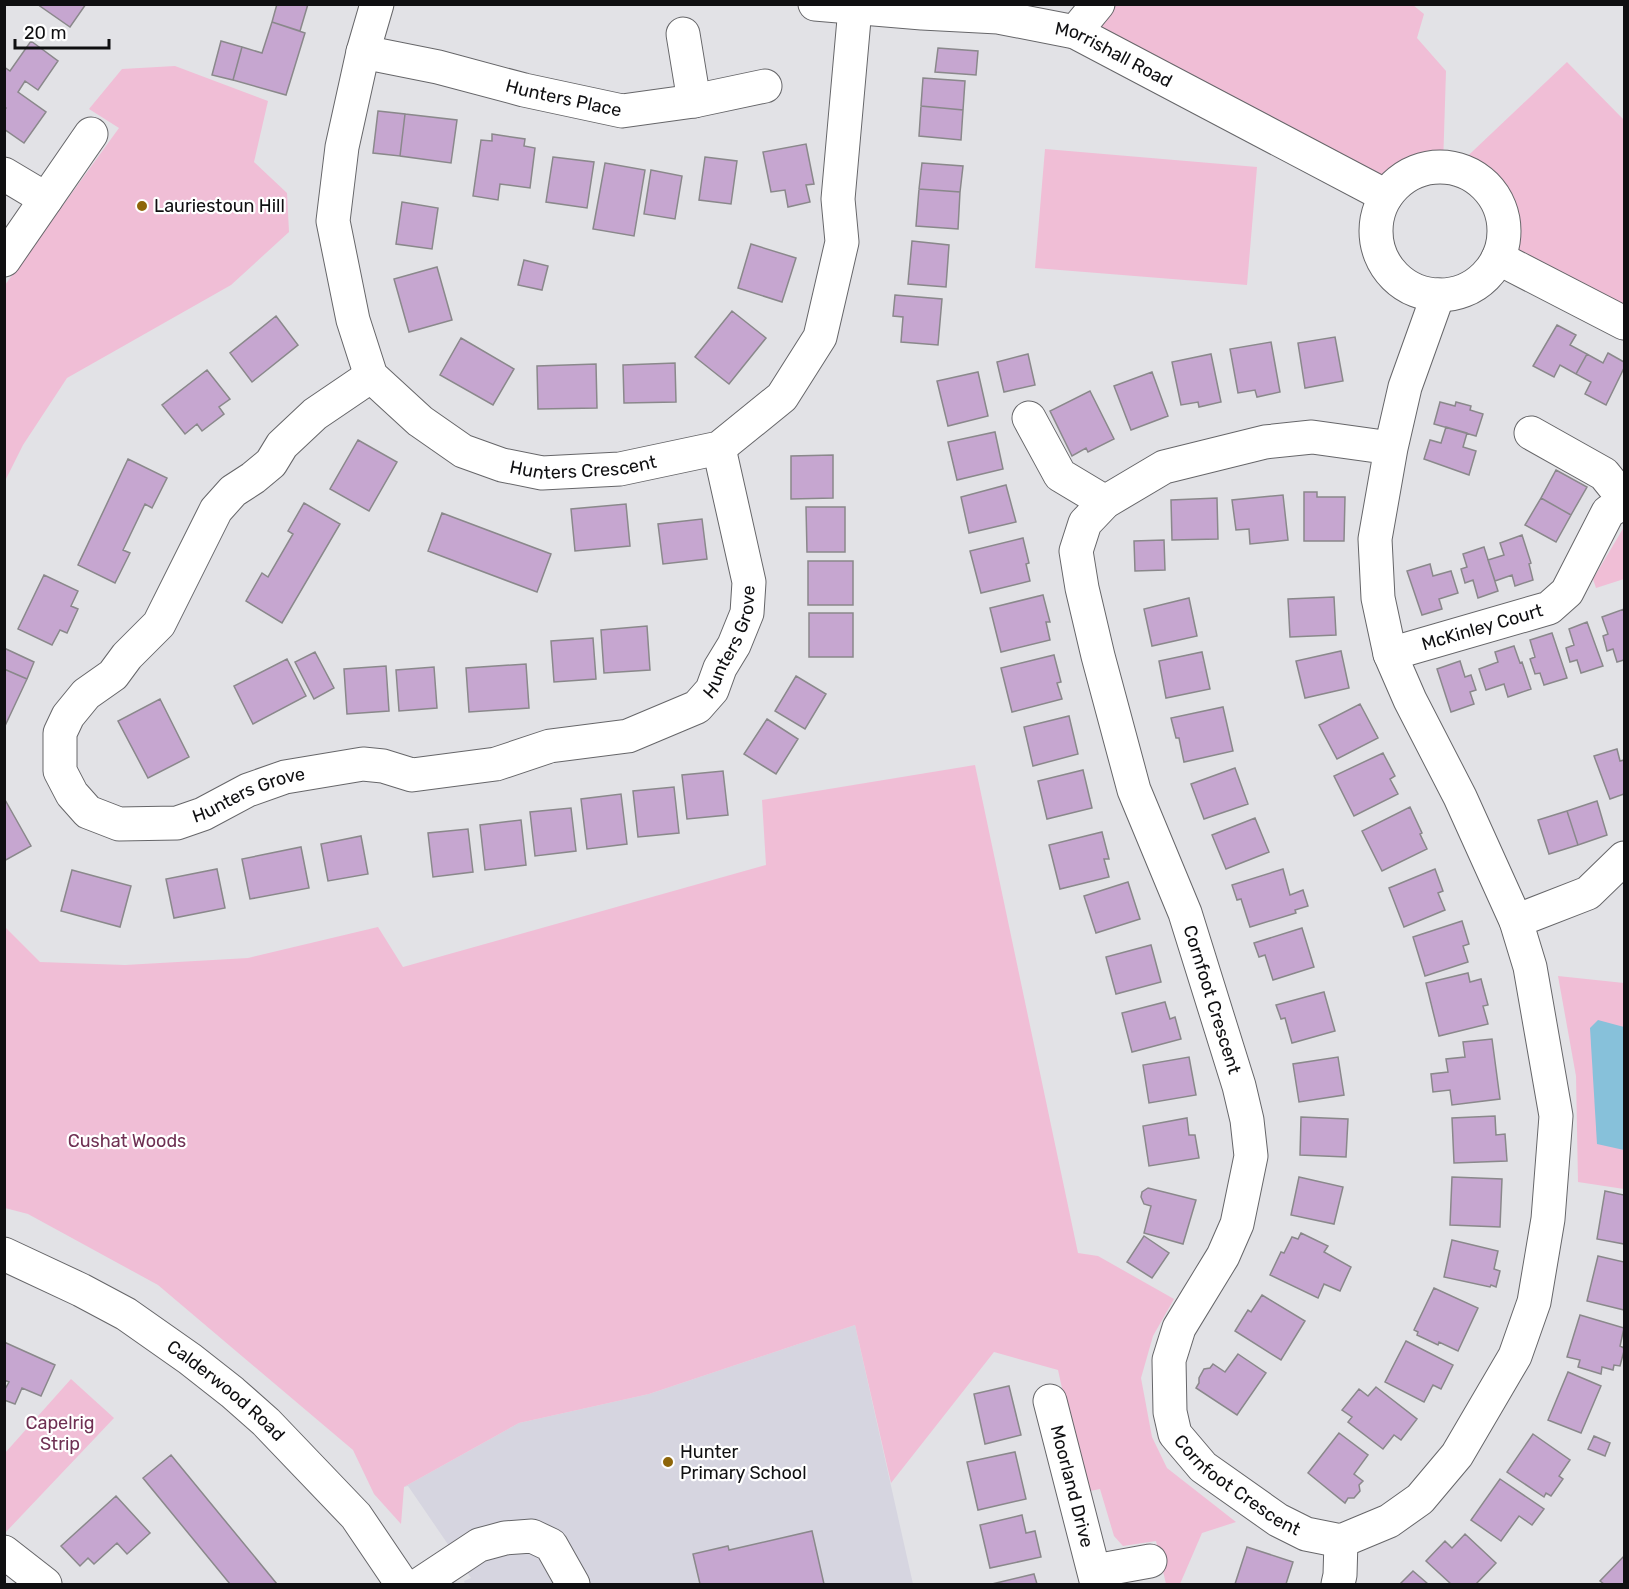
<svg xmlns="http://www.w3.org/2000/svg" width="1629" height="1589" font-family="Rubik,sans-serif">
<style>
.built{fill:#d6d5e0}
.green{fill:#f0bed6}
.water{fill:#87c1da}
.building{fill:#c6a6d0;stroke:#8a888b;stroke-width:1.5}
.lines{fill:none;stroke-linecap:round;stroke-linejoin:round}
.minor-casing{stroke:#666669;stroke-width:35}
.minor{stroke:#fff;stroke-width:33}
.poi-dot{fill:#8e6509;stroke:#fff;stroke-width:2}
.labels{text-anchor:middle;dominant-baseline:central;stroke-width:4.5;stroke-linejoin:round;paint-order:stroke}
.street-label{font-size:18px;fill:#0f0f11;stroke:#fff}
.poi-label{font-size:18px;fill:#0f0f11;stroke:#fff;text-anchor:start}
.park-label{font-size:18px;fill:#6f3053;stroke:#fff}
</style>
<rect width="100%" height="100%" fill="#e2e2e6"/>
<path class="built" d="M855 1325 913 1584H465L464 1581 471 1578 408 1486 404 1487 519 1423 649 1394Z"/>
<path class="green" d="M1090 5H1413L1424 14 1417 38 1446 71 1443 166 1408 175 1390 190 1075 32Z
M1567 62 1624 120V323L1502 247C1507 208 1492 182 1455 168Z
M175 66 268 101 254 162 287 193 289 232 231 285 67 378 23 445 5 481V285L119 128 89 109 122 69Z
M1045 149 1257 167 1247 285 1035 268Z
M1624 527V579L1596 588 1593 579Z
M975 765 1078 1253 1098 1256 1174 1299 1153 1336 1141 1378 1152 1437 1167 1468 1236 1522 1202 1533 1180 1584H1166L1156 1541 1123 1546 1114 1536 1100 1489 1085 1492 1058 1370 994 1352 891 1483 855 1325 649 1394 519 1423 404 1487 401 1524 374 1494 353 1450 158 1285 28 1214 5 1208 4 926 40 962 125 965 248 958 378 927 403 967 766 865 762 800Z
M1558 976 1624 983V1189L1578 1182 1576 1076Z
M71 1379 114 1418 5 1533V1453Z"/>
<path class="water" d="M1598 1020 1624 1027V1150L1597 1144 1590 1028Z"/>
<path class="building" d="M37 4H86L70 27Z
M277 4H308L300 31 272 22Z
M272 22 305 33 286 95 233 80 242 47 262 53Z
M31 41 58 61 38 90 25 81 18 92 46 112 24 143 4 129V111L6 108 4 107V67L10 71Z
M221 41 242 47 233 80 212 75Z
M938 48 978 51 976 75 935 72Z
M923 78 965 81 963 110 921 106Z
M921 106 963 110 961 140 919 136Z
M378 111 405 114 400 156 373 153Z
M405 114 457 120 451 163 400 156Z
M492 134 525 139 524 146 535 148 530 188 500 184 498 200 473 196 481 140 492 141Z
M806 144 814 184 806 185 810 202 788 207 785 190 771 192 763 152Z
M553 157 594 162 587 208 546 202Z
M705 157 737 161 731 204 699 200Z
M605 163 645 170 634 236 593 229Z
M922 163 963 166 960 192 919 189Z
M651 170 682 176 675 219 644 214Z
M919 189 960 192 958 229 916 226Z
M402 202 438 208 432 249 396 244Z
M912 241 949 245 946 287 908 284Z
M751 244 796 258 782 302 738 288Z
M524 260 548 266 542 290 518 285Z
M437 267 452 320 409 332 394 279Z
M895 295 942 299 938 345 901 342 903 317 893 316Z
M732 311 766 338 729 384 695 357Z
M276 316 298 345 252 382 230 353Z
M1557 325 1576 335 1570 345 1587 354 1576 374 1560 365 1554 377 1533 366Z
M1335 337 1343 381 1305 388 1298 343Z
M461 338 514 369 493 405 440 375Z
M1271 342 1280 392 1257 397 1255 390 1238 393 1230 349Z
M1608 353 1624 362V368L1606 405 1585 394 1591 382 1576 374 1587 354 1603 363Z
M1028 354 1035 385 1004 392 997 362Z
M1211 354 1221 402 1199 407 1198 402 1181 405 1172 362Z
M675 363 676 402 624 403 623 365Z
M596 364 597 408 538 409 537 366Z
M207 370 230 399 219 407 224 414 202 431 197 424 185 434 162 405Z
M978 372 988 416 948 426 937 381Z
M1152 372 1168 416 1131 430 1114 386Z
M1090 391 1114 439 1088 452 1086 448 1072 456 1050 411Z
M1440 402 1455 406 1456 402 1471 406 1470 410 1483 414 1476 436 1434 424Z
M1446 427 1467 433 1463 447 1476 451 1469 475 1424 459 1430 440 1441 443Z
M995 432 1003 469 957 480 948 442Z
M358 440 397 462 369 511 330 489Z
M833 455V498L791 499V456Z
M128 459 167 478 152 508 145 504 123 550 130 553 115 583 78 565Z
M1556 470 1587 487 1571 515 1541 498Z
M1006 485 1016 522 969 533 961 497Z
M1304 492H1317V497H1345L1344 541H1304Z
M1283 495 1288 540 1250 544 1249 529 1236 530 1232 500Z
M1217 498 1218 539 1172 540 1171 500Z
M1541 498 1571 515 1556 542 1525 525Z
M304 503 340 524 282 623 246 601 262 573 268 577 293 534 288 531Z
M626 504 630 546 575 551 571 509Z
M806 507H845V552H807Z
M442 513 551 554 537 592 428 551Z
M702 519 707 559 663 564 658 524Z
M1522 535 1531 563 1529 564 1533 580 1515 586 1512 575 1495 581 1488 560 1504 555 1500 543Z
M1023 538 1029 563 1026 564 1030 581 981 593 970 551Z
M1164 540 1165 570 1135 571 1134 541Z
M1484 547 1498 591 1478 598 1473 580 1465 583 1461 569 1467 567 1463 554Z
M808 561H853V605H808Z
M1430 564 1433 576 1451 571 1458 593 1439 599 1442 609 1422 615 1407 571Z
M44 575 78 591 71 606 78 609 67 633 60 630 52 645 18 629Z
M1043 595 1050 622H1046L1050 640 1001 652 990 608Z
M1334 597 1336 635 1290 637 1288 599Z
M1189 598 1197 636 1152 646 1144 609Z
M1624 609V660L1617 662 1613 649 1607 651 1603 636 1608 634 1602 617Z
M809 613H853V657H809Z
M1587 622 1603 666 1581 673 1577 660 1570 662 1566 648 1574 645 1569 629Z
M647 626 650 670 604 673 601 630Z
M1552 633 1567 678 1544 685 1540 673 1535 674 1530 659 1535 657 1530 640Z
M593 638 596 679 554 682 551 641Z
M1514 646 1520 663 1522 662 1531 689 1508 697 1504 684 1486 690 1479 669 1498 662 1495 652Z
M4 648 34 662 27 679 4 669Z
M1341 651 1349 688 1305 698 1296 661Z
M315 652 334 688 314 699 295 662Z
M1202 652 1210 689 1166 698 1159 661Z
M1054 655 1061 682 1057 683 1062 699 1012 712 1001 668Z
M287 659 306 696 253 724 234 686Z
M1460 661 1465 677 1471 675 1476 690 1470 692 1474 704 1451 712 1437 669Z
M526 664 529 708 469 712 466 668Z
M386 666 389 711 347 714 344 669Z
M434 667 437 708 399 711 396 670Z
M4 669 27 679 4 728Z
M796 676 826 694 805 729 775 711Z
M160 699 189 757 148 778 118 721Z
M1360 704 1378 738 1337 759 1319 725Z
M1223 707 1233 751 1184 762 1179 738H1176L1171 718Z
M1069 716 1078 754 1033 766 1024 727Z
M767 719 798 739 776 774 744 754Z
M1617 749 1620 761 1624 760V794L1610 799 1594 756Z
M1383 753 1395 776 1390 779 1398 794 1354 816 1334 776Z
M1235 768 1248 804 1204 819 1191 784Z
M1083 770 1092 808 1047 819 1038 781Z
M723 771 728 815 687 819 682 775Z
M674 787 679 833 638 837 633 791Z
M621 794 627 844 587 849 581 799Z
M4 798 31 846 4 861Z
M1597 801 1607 835 1578 845 1567 811Z
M1410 807 1422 833 1420 834 1427 849 1382 871 1362 831Z
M571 808 576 851 535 856 530 812Z
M1567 811 1578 845 1549 854 1538 820Z
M1255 818 1269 852 1226 869 1212 835Z
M521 820 526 865 485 870 480 825Z
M468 829 473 872 433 877 428 833Z
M1102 832 1109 859H1104L1109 877 1060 889 1049 845Z
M361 836 368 874 328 881 321 844Z
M301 847 309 888 250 899 242 859Z
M217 869 225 908 174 918 166 879Z
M1283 869 1290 895 1303 890 1308 906 1295 910 1296 913 1250 927 1241 899 1237 900 1232 885Z
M1435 869 1443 891 1438 893 1445 910 1404 927 1389 888Z
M72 870 131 886 120 927 61 911Z
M1128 882 1140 919 1096 933 1084 896Z
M1462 921 1469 944 1463 946 1468 962 1425 976 1413 937Z
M1302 928 1314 967 1273 980 1265 955 1259 957 1254 943Z
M1151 945 1161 982 1116 994 1106 957Z
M1468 973 1470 982 1481 979 1488 1005 1483 1006 1488 1024 1439 1036 1426 983Z
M1324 992 1335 1031 1292 1043 1285 1018 1281 1019 1276 1005Z
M1165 1002 1170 1019 1175 1017 1181 1039 1132 1052 1122 1013Z
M1492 1039 1500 1099 1452 1105 1450 1090 1433 1092 1431 1074 1448 1072 1446 1059 1465 1057 1463 1042Z
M1189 1057 1196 1095 1149 1103 1143 1065Z
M1338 1057 1344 1095 1299 1102 1293 1064Z
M1495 1116 1496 1135 1505 1134 1507 1161 1454 1163 1452 1118Z
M1301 1117 1348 1119 1346 1157 1300 1155Z
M1187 1118 1189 1135H1195L1199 1158 1149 1166 1143 1126Z
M1299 1177 1343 1187 1334 1224 1291 1215Z
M1452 1177 1502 1179 1500 1227 1450 1225Z
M1148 1188 1196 1200 1183 1244 1144 1233 1151 1206 1144 1204 1141 1197 1142 1192Z
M1605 1191 1624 1195V1244L1597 1239Z
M1301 1233 1328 1246 1324 1252 1351 1267 1340 1291 1324 1284 1318 1298 1270 1275 1281 1252 1284 1253 1292 1237 1298 1239Z
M1144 1236 1169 1253 1152 1278 1127 1262Z
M1452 1240 1498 1251 1494 1269 1500 1271 1496 1287 1491 1285 1490 1287 1444 1277Z
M1598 1256 1624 1262V1310L1587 1301Z
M1434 1288 1478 1308 1458 1351 1439 1342 1438 1345 1417 1335 1418 1332 1414 1330Z
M1262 1295 1305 1321 1281 1360 1235 1331 1248 1310 1251 1312Z
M1580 1315 1624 1328 1620 1346 1624 1348V1351L1620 1366 1614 1365 1613 1370 1602 1367 1601 1374 1578 1367 1580 1360 1567 1357Z
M1406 1341 1453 1365 1441 1389 1433 1385 1424 1402 1385 1382Z
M4 1342 55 1365 41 1396 22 1388 15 1404 4 1400V1391L9 1382 4 1380Z
M1238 1354 1266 1373 1237 1415 1196 1388 1199 1383V1378L1204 1369 1210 1368 1213 1364 1225 1372Z
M1568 1372 1601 1386 1581 1433 1548 1420Z
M1009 1386 1021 1435 985 1444 974 1394Z
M1376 1387 1417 1419 1401 1440 1394 1435 1383 1449 1348 1422 1352 1417 1342 1410 1359 1389 1368 1396Z
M1339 1433 1368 1455 1354 1474 1363 1481 1359 1485 1360 1491 1354 1498H1348L1345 1503 1308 1473Z
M1533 1434 1570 1460 1559 1476 1563 1479 1551 1496 1546 1493 1544 1497 1507 1472Z
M1594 1436 1610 1443 1605 1456 1588 1449Z
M1015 1452 1026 1499 978 1510 967 1462Z
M171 1455 277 1584H230L143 1478Z
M1500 1479 1544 1509 1532 1525 1519 1516 1501 1541 1471 1520Z
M116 1496 150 1533 127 1554 117 1543 94 1564 88 1558 80 1566 61 1546Z
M1022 1515 1026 1533 1035 1531 1041 1557 990 1568 980 1525Z
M812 1531 824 1584H700L693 1554 728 1546 729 1550Z
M1465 1534 1496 1563 1476 1584H1451L1426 1561 1445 1541 1452 1548Z
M1247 1547 1293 1562 1286 1584H1235Z
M1624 1556V1584H1604L1600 1581Z
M1413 1571 1428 1584H1400Z
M1034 1574 1037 1584H992Z"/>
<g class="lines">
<g class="minor-casing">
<g id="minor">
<path id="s1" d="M377 4 363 52 342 147 333 221 353 320 371 376 420 421 463 451 502 465 542 473 620 469 719 448 782 397 820 337 842 242 838 199 855 8"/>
<path id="s2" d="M815 4 922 13 998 17 1075 32 1386 196"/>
<path d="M1075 32 1098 4"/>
<path d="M683 34 694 101"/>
<path id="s3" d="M363 52 438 67 524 90 622 111 694 101 765 86"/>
<circle cx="1440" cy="231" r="64"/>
<path d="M4 174 46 199"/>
<path d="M1498 258 1624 323"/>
<path d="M4 260 91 134"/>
<path id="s4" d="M371 376 315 414 282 445 271 463 253 478 233 491 216 510 159 624 127 656 113 675 86 694 68 716 60 733V771L72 794 88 812 119 824 177 823 203 814 248 790 285 777 363 764 383 766 412 775 496 764 550 746 628 736 697 707 712 690 720 668 734 645 747 613 749 582 719 448"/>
<path d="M1029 418 1060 475 1105 502"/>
<path d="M1531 433 1604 474 1624 499"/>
<path id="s5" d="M1391 448 1312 437 1265 442 1164 467 1105 502 1085 523 1076 551 1082 588 1098 656 1134 790 1185 913 1239 1086 1247 1120 1251 1156 1237 1224 1223 1256 1179 1328 1169 1360 1170 1412 1175 1434 1203 1467 1278 1520 1306 1534 1341 1541 1389 1521 1420 1499 1457 1455 1515 1356 1534 1302 1548 1219 1556 1116 1530 967 1516 921 1460 797 1410 700 1390 654 1378 598 1375 539 1391 448 1405 387 1438 295"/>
<path id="s6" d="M1390 654 1549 608 1567 592 1608 512 1624 502"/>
<path d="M1516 921 1588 893 1624 858"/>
<path id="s7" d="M4 1254 81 1290 126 1314 190 1359 232 1392 266 1422 356 1516 402 1584"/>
<path id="s8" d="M1050 1401 1097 1584"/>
<path d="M4 1552 45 1584"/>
<path d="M1095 1571 1150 1561"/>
<path d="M420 1584 479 1545 505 1538 532 1536 551 1545 573 1584"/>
<path d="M1338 1584 1340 1575 1341 1541"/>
</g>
</g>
<use href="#minor" class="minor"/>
</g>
<g class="poi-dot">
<circle cx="142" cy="206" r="6"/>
<circle cx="668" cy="1462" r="6"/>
</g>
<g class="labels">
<g class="street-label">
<text stroke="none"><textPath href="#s2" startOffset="306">Morrishall Road</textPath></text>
<text stroke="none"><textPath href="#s3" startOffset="206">Hunters Place</textPath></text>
<text stroke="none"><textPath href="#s1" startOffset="624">Hunters Crescent</textPath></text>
<text stroke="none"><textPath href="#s6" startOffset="96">McKinley Court</textPath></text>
<text stroke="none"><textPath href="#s4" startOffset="1280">Hunters Grove</textPath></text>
<text stroke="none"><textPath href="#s4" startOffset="740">Hunters Grove</textPath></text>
<text stroke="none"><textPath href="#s5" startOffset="828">Cornfoot Crescent</textPath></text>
<text stroke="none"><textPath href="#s7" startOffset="262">Calderwood Road</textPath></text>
<text stroke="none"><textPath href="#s5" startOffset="1368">Cornfoot Crescent</textPath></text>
<text stroke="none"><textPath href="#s8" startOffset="88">Moorland Drive</textPath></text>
</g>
<g class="poi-label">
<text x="154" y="206">Lauriestoun Hill</text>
<text x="680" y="1452">Hunter<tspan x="680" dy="21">Primary School</tspan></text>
</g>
<g class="park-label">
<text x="127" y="1141">Cushat Woods</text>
<text x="60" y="1423">Capelrig<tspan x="60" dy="21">Strip</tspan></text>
</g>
</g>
<rect width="1629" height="1589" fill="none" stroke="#0f0f11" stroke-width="12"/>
<path d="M15 39v9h94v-9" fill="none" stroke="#0f0f11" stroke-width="3"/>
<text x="24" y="39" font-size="18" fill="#0f0f11" stroke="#ffffff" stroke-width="4.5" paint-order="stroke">20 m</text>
</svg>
